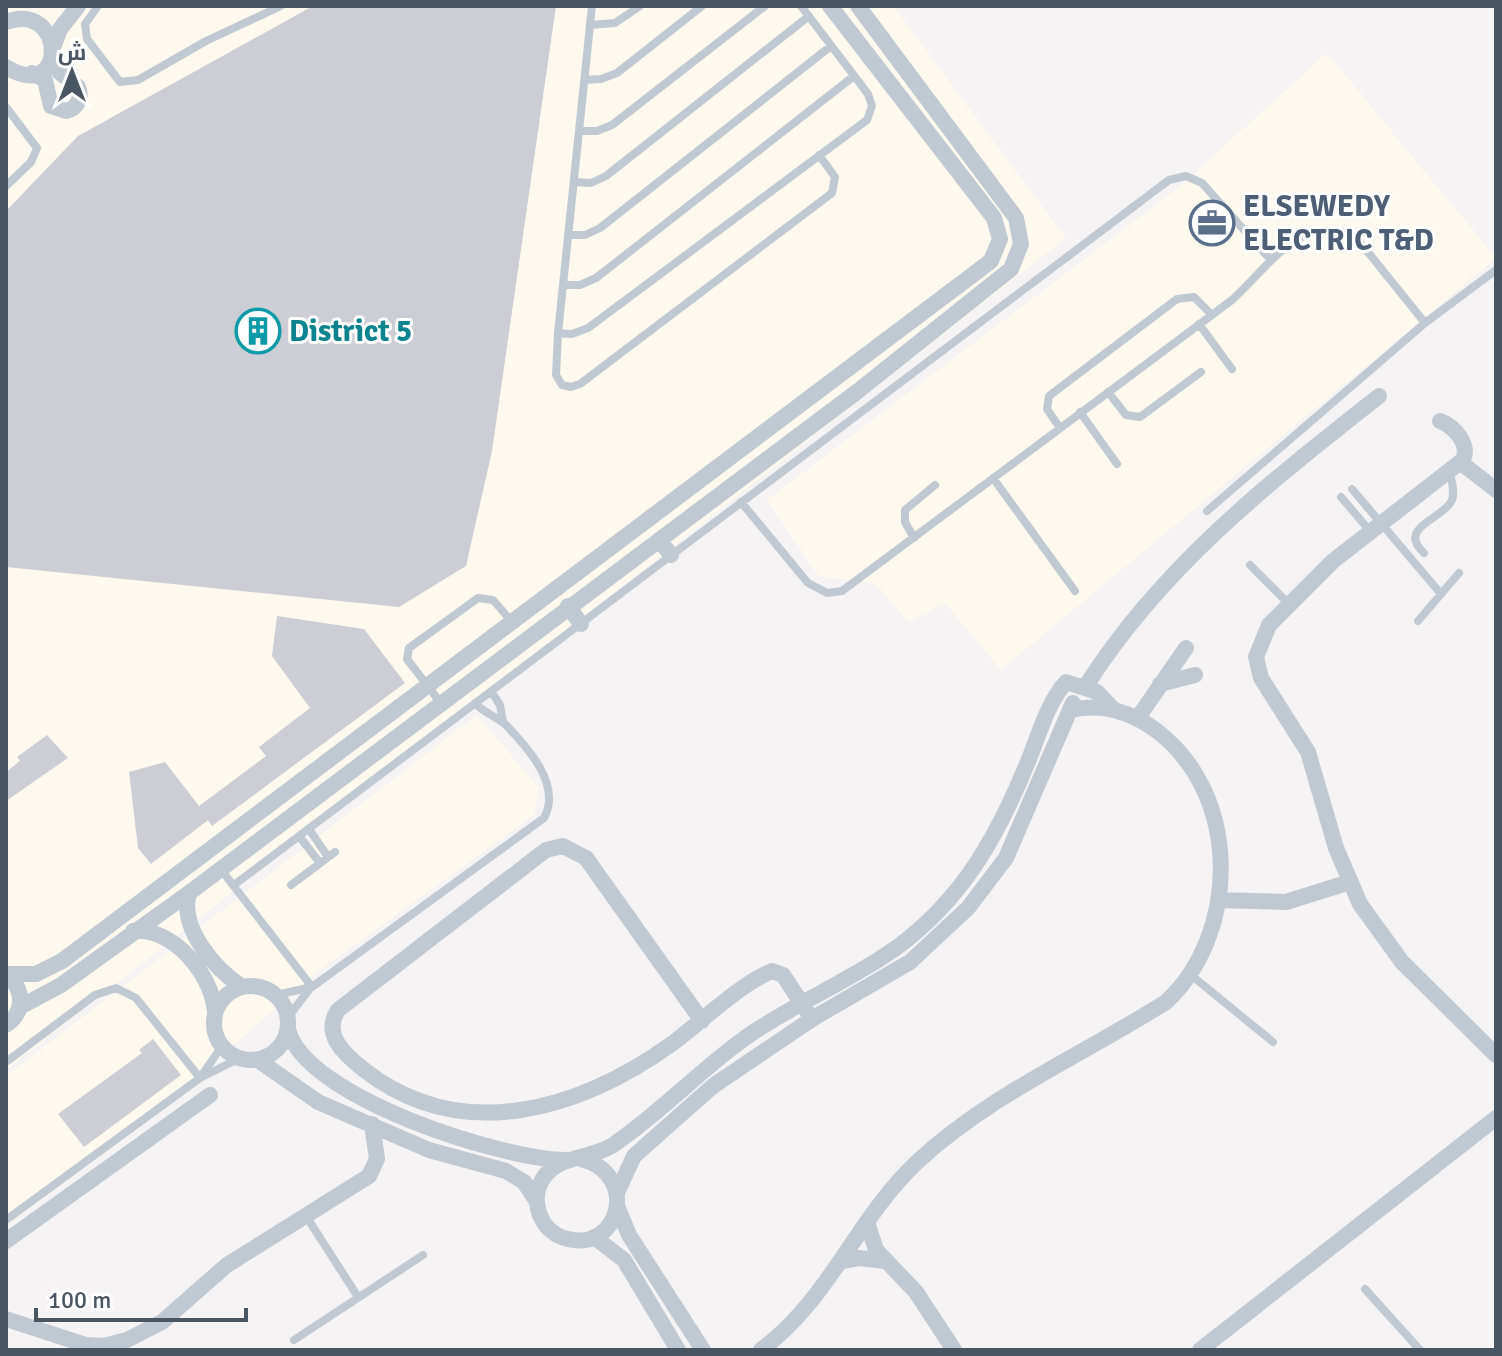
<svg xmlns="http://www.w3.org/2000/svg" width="1502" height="1356" font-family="Signika,Cairo,sans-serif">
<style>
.commercial{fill:#fdf9ee}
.building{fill:#cdced5}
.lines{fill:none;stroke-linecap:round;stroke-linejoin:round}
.service{stroke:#c0c9d2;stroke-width:8}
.minor{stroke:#c0c9d2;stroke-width:16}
.labels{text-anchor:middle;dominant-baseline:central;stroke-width:6;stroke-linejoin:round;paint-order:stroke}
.service-label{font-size:30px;font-weight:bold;fill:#4e5e75;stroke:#fff;text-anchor:start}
.culture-label{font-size:30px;font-weight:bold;fill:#0d838f;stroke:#fff;text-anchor:start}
</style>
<rect width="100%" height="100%" fill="#f5f3f3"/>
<path class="commercial" d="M6 6H893L1066 238 6 1070Z
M1327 53 1496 258 1001 670 945 603 909 622 875 584 818 576 767 500 1178 188Z
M477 715 539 788 534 815 316 973 138 1129 6 1226V1076Z"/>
<path class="building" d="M313 6H556L492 451 466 566 399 607 6 567V211L78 136Z
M277 616 364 629 405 683 212 826 208 820 151 864 138 848 129 772 165 762 199 806 266 756 259 747 310 708 272 656Z
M47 735 68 758 6 801V772L20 761 17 757Z
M153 1039 181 1075 84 1147 58 1114 142 1053 139 1050Z"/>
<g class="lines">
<path class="service" d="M98 6 85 24 87 39 120 82 138 80 206 41 281 6
M592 6 558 333 556 375 562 385 571 387 580 384 832 193 835 177 819 155
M590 25 615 23 640 6
M585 80 601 79 617 73 702 6
M6 107 37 148 31 162 6 186
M580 131H597L612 125 765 6
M574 182 591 183 606 176 809 16
M569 235H585L600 228 831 46
M564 285H580L596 278 854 76
M1199 324 1232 369
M558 333 572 334 588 328 867 120 872 106 868 94 801 6
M1108 392 1126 415 1140 417 1201 372
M1080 412 1117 464
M1060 428 1047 409 1049 396 1177 299 1194 297 1212 315
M993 478 1075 591
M1352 489 1441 594
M1341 497 1370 531
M741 502 808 583 827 593 842 591 1232 300C1268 268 1300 212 1355 236L1425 323
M1207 511 1425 323 1496 270
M914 538 905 522V510L935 485
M1424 553C1397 528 1440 520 1451 502 1456 494 1451 480 1450 471
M1250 565 1289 604
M1418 621 1459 573
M491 691 500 705 503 722
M440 702 407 659 409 648 478 598 493 600 513 623
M309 829 328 857
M299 836 320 863
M219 867 312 987
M234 885 1169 180 1186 176 1202 183 1270 259
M291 885 335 852
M1191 975 1273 1042
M276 995 312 987 544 818C562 785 528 748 506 725 497 717 484 713 475 703
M289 1022 292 1012 311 987
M6 1062 95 995 116 988 136 998 200 1078 6 1220
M202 1075 222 1046
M200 1078 240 1058
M306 1216 358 1297
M1365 1289 1420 1350
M294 1340 423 1255"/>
<path class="minor" d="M6 22C66 0 68 105 6 67
M54 45 60 29 78 6
M32 73 45 80 51 106 66 111C78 108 82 98 78 87L59 72 52 54
M1440 421C1455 427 1470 444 1463 460L1333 561 1269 625 1256 657 1261 678 1308 752 1336 848 1360 904 1402 962 1496 1055
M1460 462 1496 490
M659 540 671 555
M568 606 581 624
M1160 684 1195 675
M1086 686C1161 567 1270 482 1379 396
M1137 719 1186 648
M189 893C179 928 214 968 242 987
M1218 900 1286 902 1350 882
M133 931C173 927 212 974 215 1012
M6 974H36L62 961 991 261 1000 239 994 218 830 6
M6 975C25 989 25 1012 6 1025
M214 1023a37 37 0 1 1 74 0a37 37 0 1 1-74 0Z
M20 1007 61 985 189 893 858 391 1011 269 1021 244 1016 218 858 6
M702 1021 586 858 563 846 546 850 338 1010C322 1034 344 1054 363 1069 462 1147 581 1109 673 1043 702 1021 739 985 772 971L783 975 812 1019
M288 1029C304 1097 503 1160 566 1160
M258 1060 318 1102 429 1150 506 1171 524 1182 536 1200
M581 1159C640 1174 620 1252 568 1239 540 1233 528 1199 544 1177 559 1155 592 1159 613 1145 660 1113 699 1071 745 1038 793 1004 848 982 896 948 962 900 997 837 1027 764 1038 738 1047 703 1066 682L1097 692 1114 710
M617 1193 634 1156 713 1086 812 1019 910 962 968 908 1006 858 1073 703
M617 1206 629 1235 703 1350
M867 1222 876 1250 916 1292 954 1350
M594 1237 624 1260 678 1350
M6 1241 210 1095
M842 1261 859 1258 885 1261
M6 1319 86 1345 103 1346 127 1340 162 1322 227 1265 369 1176 377 1159 372 1124
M761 1350C829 1300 856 1220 916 1163 990 1094 1081 1056 1166 1002 1240 933 1241 795 1157 731 1131 712 1102 703 1071 710
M1200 1350 1496 1118"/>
</g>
<defs>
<g id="office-ring" transform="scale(2.3)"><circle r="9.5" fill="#fff" stroke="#5c6f8a" stroke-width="1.5"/><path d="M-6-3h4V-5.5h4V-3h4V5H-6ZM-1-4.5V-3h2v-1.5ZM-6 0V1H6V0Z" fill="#5c6f8a"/></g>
<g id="building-ring" transform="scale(2.3)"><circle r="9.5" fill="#fff" stroke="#0f9aa8" stroke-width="1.5"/><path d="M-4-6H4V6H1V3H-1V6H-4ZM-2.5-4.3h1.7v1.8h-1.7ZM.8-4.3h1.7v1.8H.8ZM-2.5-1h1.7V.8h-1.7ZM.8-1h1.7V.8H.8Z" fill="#0f9aa8"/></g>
</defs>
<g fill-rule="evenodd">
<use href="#office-ring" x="1212" y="223"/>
<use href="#building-ring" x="258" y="331"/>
</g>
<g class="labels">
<g class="service-label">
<text x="1243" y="206">ELSEWEDY<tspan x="1243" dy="34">ELECTRIC T&amp;D</tspan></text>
</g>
<g class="culture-label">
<text x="289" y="331">District 5</text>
</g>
</g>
<rect width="1502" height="1356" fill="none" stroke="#495561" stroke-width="16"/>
<g transform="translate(72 72)" stroke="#ffffff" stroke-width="6" paint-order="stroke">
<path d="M0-6L14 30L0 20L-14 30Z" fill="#495561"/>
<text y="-12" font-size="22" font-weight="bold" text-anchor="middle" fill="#495561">ش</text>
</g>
<path d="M36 1308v12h210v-12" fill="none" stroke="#495561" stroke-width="4"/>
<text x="48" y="1308" font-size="24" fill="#495561" stroke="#ffffff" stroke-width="6" paint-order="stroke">100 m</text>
</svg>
